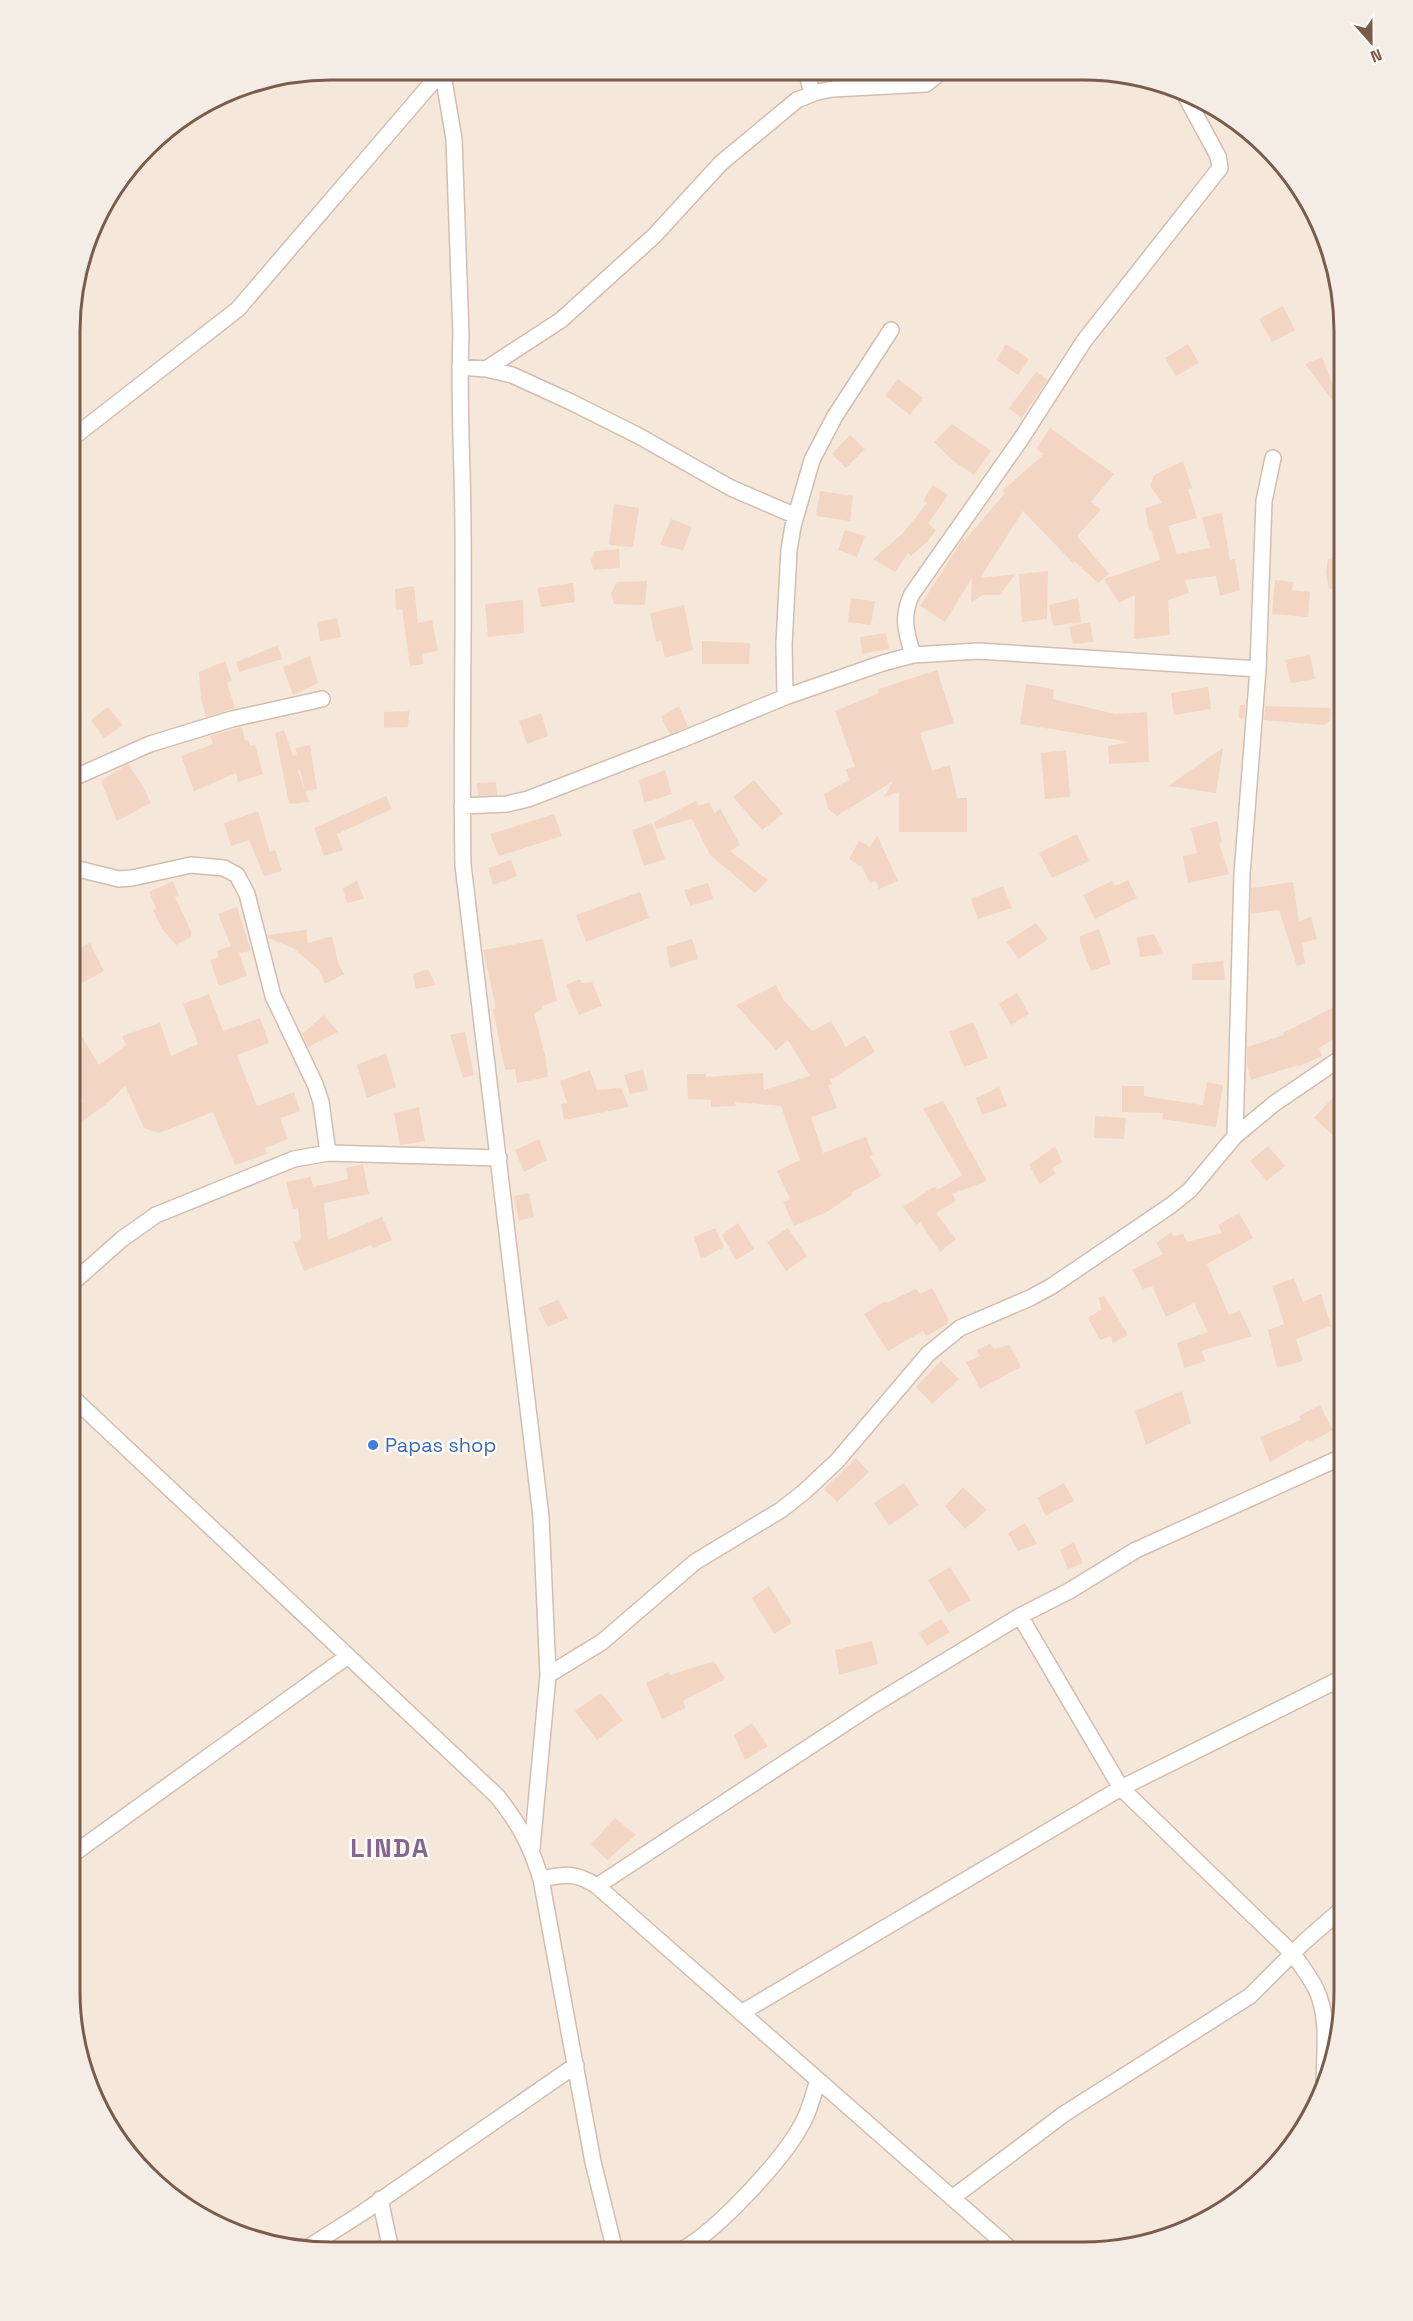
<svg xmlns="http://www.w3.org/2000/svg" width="1413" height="2321" font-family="'Space Grotesk',sans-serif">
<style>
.residential{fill:#f5e8da}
.building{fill:#f3d5c3}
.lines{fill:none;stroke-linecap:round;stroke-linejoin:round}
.minor-casing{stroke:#d1beb0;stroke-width:18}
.minor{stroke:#fff;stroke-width:15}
.shop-dot{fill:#3f7fe0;stroke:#fffaf3;stroke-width:2}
.labels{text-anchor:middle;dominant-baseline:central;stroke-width:5;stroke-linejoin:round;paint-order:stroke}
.shop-label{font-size:20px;fill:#366cbe;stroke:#fffaf3;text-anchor:start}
.district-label{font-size:26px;font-weight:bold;letter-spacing:1.5px;fill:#846695;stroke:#fffaf3}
.rim{fill:none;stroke:#7a5c4d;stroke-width:3}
</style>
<rect width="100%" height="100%" fill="#fdf6ec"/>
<path class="residential" d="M330 69 1117 71 1183 89 1242 123 1290 172 1324 231 1344 330 1343 2008 1330 2075 1290 2149 1241 2198 1182 2232 1083 2252 297 2250 231 2232 172 2198 123 2150 89 2090 69 1991 71 297 96 214 158 134 231 89Z"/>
<path class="building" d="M1283 306 1295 330 1272 342 1259 319Z
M1006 344 1029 359 1018 375 996 360Z
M1188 344 1199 363 1176 376 1165 358Z
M1322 357 1340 403 1336 405 1305 364Z
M1036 372 1048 380 1021 418 1009 408Z
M898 379 923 398 910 415 885 396Z
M952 424 991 451 974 475 952 460 934 442Z
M1050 428 1114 474 1091 502 1101 510 1077 536 1109 574 1098 583 1074 561V564L1023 511 980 578 1016 574 999 595H982L971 603 972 578 945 622 920 606 963 539 965 540 1005 493 1002 491 1044 454 1036 449Z
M850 435 865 449 846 468 832 454Z
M1183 461 1192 488 1188 489 1197 518 1168 526 1177 554 1210 548 1202 517 1222 513 1230 560 1235 559 1240 590 1220 596 1216 576 1185 580 1189 593 1168 600 1170 635 1134 639 1135 595 1119 603 1104 579 1160 560 1151 530 1149 531 1145 508 1162 503 1150 486 1154 475Z
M933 485 948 495 928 524 936 530 928 541 911 556 908 553 895 572 873 559 903 533 927 503 923 501Z
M820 491 853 496 850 521 816 516Z
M614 504 639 508 633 547 609 545Z
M671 519 692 527 683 550 660 545Z
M845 530 865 536 857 557 838 550Z
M619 549 620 568 593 570 591 560 595 551Z
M1344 557V587L1329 589 1326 573 1328 559Z
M1048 571 1047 619 1022 622 1019 574Z
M1275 580 1293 582 1292 590 1310 592 1308 617 1272 614Z
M647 581 645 605 614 604 611 593 617 582Z
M573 583 575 602 541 607 537 588Z
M414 586 418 623 432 620 438 651 422 654 423 664 410 666 402 609 396 610 395 589Z
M851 598 875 601 871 625 848 622Z
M1078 598 1081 622 1053 626 1049 605Z
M523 600 524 633 488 637 485 604Z
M684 605 693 650 665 658 661 640 656 642 650 613Z
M337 618 341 637 320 641 317 622Z
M1090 622 1093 642 1073 644 1069 627Z
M886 633 889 649 862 654 860 637Z
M702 641 750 643 749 664H702Z
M278 645 282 659 239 672 236 662Z
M1310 655 1315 679 1291 683 1285 660Z
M310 656 318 683 293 695 283 667Z
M225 661 232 681 227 683 235 708 206 717 201 698 199 672Z
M937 670 954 723 920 733 932 771 950 765 957 798H967V832H899V792L884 797 893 781 837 816 828 809 824 794 849 780 846 769 855 767 835 711 879 693 878 689Z
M1026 684 1054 689 1053 699 1115 714 1147 712 1149 762 1109 764 1108 746 1130 742 1020 724Z
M1208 687 1211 709 1174 715 1171 693Z
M1240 705H1245L1244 718H1239Z
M679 706 688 727 670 734 661 717Z
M1265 706 1331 708 1330 721 1323 725 1264 720Z
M108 707 123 725 104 738 91 720Z
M409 711 408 727 384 728V712Z
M541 713 548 736 527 744 519 721Z
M242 727 245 741 248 740 250 746 255 745 263 774 238 782 236 773 194 791 181 756 213 744 210 736Z
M284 730 293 756 297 755 295 748 310 745 317 789 305 791 300 770 298 771 309 802 289 804 275 733Z
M1223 748 1216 793 1168 786Z
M1066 750 1070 797 1045 799 1041 753Z
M128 764 142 785 151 803 117 821 101 781Z
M665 770 672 794 644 803 639 780Z
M754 780 783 814 762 830 733 797Z
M496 782 497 795 478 796 477 783Z
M386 796 392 809 337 834 343 850 324 856 314 828Z
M696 801 699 806 709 802 715 813 720 808 740 845 730 851 768 880 755 893 710 855 692 819 656 829 654 822Z
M258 811 270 852 275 850 282 871 264 876 249 840 231 846 224 823Z
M554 814 562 836 499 856 490 834Z
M1217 821 1222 842 1219 843 1229 874 1188 883 1183 856 1197 853 1191 828Z
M652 823 665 859 644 866 632 830Z
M1077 834 1089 861 1052 878 1039 853Z
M877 835 898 881 879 889 876 881 870 883 862 867 849 859 859 841 870 847Z
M511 860 517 876 493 885 488 868Z
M357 880 364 899 347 903 343 889Z
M1128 880 1137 898 1095 919 1083 895 1112 881 1115 886Z
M173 881 179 896 175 897 191 931V937L176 945 162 929 153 910 156 909 149 892Z
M1293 882 1299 921 1311 917 1317 939 1302 943 1305 964 1297 966 1279 910 1251 914V888Z
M708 883 713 899 690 906 684 890Z
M1003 886 1012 908 978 919 971 899Z
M640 892 649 918 586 942 576 915Z
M237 907 251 951 239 953 247 976 219 986 210 960 219 957 217 951 231 946 218 914Z
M1036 923 1048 939 1019 959 1006 942Z
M1099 929 1111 964 1091 971 1080 942V936Z
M306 930 308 943 332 936 338 963 344 974 325 984 319 970 293 948 268 938 267 935Z
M1154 934 1164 954 1140 957 1137 937Z
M543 939 557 1001 542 1006V1009L534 1014 545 1055 548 1077 517 1083 515 1069 505 1070 493 1009 496 1008 483 950Z
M692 939 698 959 670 968 666 947Z
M90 943 104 971 82 983 70 959V953Z
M1223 961 1225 980H1192V964Z
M428 969 436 985 416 989 413 974Z
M580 979 582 983 592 982 602 1006 579 1015 566 985Z
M776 985 783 999 812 1031 831 1021 846 1047 865 1035 875 1052 830 1080 832 1084 828 1085 837 1108 811 1117 823 1153 866 1137 873 1155 870 1156 881 1176 851 1193 852 1195 827 1212 794 1226 783 1202 790 1199 777 1171 800 1160 781 1106 735 1102 736 1106 711 1107V1100L688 1099 687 1074H706V1077L763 1073 764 1090 810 1076 788 1040 776 1050 736 1005Z
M1017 993 1029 1014 1011 1025 999 1004Z
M209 994 223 1031 260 1018 269 1043 237 1055 257 1106 294 1092 300 1111 280 1118 288 1139 265 1148 267 1154 235 1165 213 1112 159 1133 144 1128 125 1086 106 1104 70 1130V1110L83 1101 70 1081V1017L99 1065 126 1045 122 1036 160 1023 171 1056 198 1044 183 1004Z
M1338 1005 1344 1016V1033L1319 1048 1322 1056 1298 1067V1065L1251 1080 1247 1065V1047L1284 1035 1283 1033Z
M324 1015 338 1032 308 1047 302 1034Z
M973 1022 988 1058 964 1067 949 1032Z
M465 1032 474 1075 463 1078 450 1035Z
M386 1053 396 1087 367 1098 357 1065Z
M643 1069 648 1090 630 1094 624 1075Z
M590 1070 597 1090 621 1088 629 1107 564 1120 561 1104 567 1103 560 1081Z
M1207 1082 1223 1085 1216 1127 1162 1119 1163 1113 1122 1112V1086H1144V1096L1203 1105Z
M999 1087 1007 1106 982 1115 976 1098Z
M1334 1096 1344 1106V1128L1335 1137 1314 1118Z
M943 1101 987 1181 952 1194 956 1201 936 1213 956 1239 940 1252 920 1222 916 1225 903 1207 935 1186 937 1190 962 1175 923 1109Z
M419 1107 425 1141 400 1145 394 1113Z
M1095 1116 1126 1118 1124 1139 1094 1138Z
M539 1139 547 1160 524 1172 515 1150Z
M1055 1146 1062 1162 1052 1168 1056 1173 1040 1184 1029 1165Z
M1268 1146 1285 1166 1267 1181 1250 1161Z
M363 1164 369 1194 324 1203 328 1240 382 1217 392 1240 373 1248 371 1245 304 1271 293 1242 301 1239 298 1208 293 1209 286 1182 311 1177 313 1187 348 1179 346 1168Z
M529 1193 534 1217 519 1221 514 1196Z
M1239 1213 1253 1238 1207 1264 1229 1315 1240 1311 1252 1336 1201 1351 1206 1361 1184 1368 1177 1343 1208 1332 1194 1303 1166 1317 1152 1286 1143 1289 1132 1270 1163 1254 1156 1243 1171 1232 1174 1236 1183 1234 1187 1242 1222 1233 1218 1225Z
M738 1223 754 1249 736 1260 722 1235Z
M715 1228 724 1247 701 1259 694 1237Z
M788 1228 807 1256 786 1271 767 1242Z
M1294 1278 1303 1302 1321 1294 1331 1326 1296 1339 1303 1361 1277 1368 1268 1330 1284 1324 1272 1286Z
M932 1288 948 1318V1324L926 1336 923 1331 888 1351 864 1314 885 1301 886 1303 916 1289 920 1294Z
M1104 1296 1128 1335 1113 1343 1111 1336 1100 1340 1088 1318 1102 1309 1098 1298Z
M558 1300 568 1318 548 1327 538 1308Z
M990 1344 994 1349 1009 1345 1021 1367 980 1389 966 1362 980 1356 977 1350Z
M941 1361 959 1379 932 1404 916 1387Z
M1182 1391 1191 1423 1146 1445 1135 1411Z
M1320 1405 1333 1430 1310 1442 1308 1440 1270 1462 1260 1437 1301 1420 1299 1416Z
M856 1458 869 1472 837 1502 824 1489Z
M904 1483 919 1505 889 1526 874 1503Z
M1064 1483 1074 1501 1046 1516 1037 1498Z
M963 1487 987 1510 965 1529 945 1506Z
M1025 1523 1037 1544 1018 1551 1008 1533Z
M1074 1542 1083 1563 1068 1569 1060 1550Z
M950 1567 971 1600 948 1613 928 1580Z
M769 1586 792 1623 774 1634 752 1598Z
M941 1619 950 1632 927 1646 919 1633Z
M872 1641 878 1664 839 1675 835 1650Z
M714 1661 725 1679 683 1701 686 1708 662 1719 646 1683 669 1672 670 1675Z
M601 1693 623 1720 597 1740 575 1711Z
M752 1723 768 1746 745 1760 734 1735Z
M615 1818 636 1835 607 1860 591 1844Z"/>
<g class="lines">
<g class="minor-casing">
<path id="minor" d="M442 69 454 139 461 335C458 401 463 466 463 532 464 643 461 754 463 865L541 1517 548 1675 532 1848
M806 70 812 94
M460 367 486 369 512 375 571 402 637 435 731 488 796 516
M486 369 561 320 654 236 721 163 797 100 817 92 833 89 926 84 942 71
M71 439 238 309 442 71
M913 655C906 633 901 616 912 594L1021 439 1084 341 1220 168 1218 156 1181 88
M785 697 784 644 789 550 793 526 812 460 835 416 891 330
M71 779 150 744 232 719 322 699
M462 806 507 804 528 799 681 740 785 697 883 663 913 655 978 651 1258 669
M70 867 119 879 132 878 191 865 224 868 237 875 247 894 273 996 315 1084 321 1102 328 1153
M1235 1136 1242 874 1258 669 1264 501 1273 458
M70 1285 122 1239 156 1215 294 1159 328 1153 499 1158
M70 1395 497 1796C520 1825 530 1844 541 1879L593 2162 615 2251
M1020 1616 1121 1788 1293 1954C1301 1965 1310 1977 1316 1989 1330 2018 1324 2056 1324 2087
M548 1675 602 1642 695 1562 781 1510 804 1492 837 1461 928 1354 960 1328 1030 1298 1052 1286 1170 1206 1190 1190 1235 1136 1275 1103 1344 1056
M69 1857 348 1656
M541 1879C566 1874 575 1872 597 1886L1014 2252
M597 1886 873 1705 1020 1616 1069 1591 1136 1550 1344 1456
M741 2013 1121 1788 1344 1677
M952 2198 1064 2114 1250 1996 1304 1942 1343 1908
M380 2199 391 2250
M304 2250 362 2213 576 2065
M680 2251C717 2231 789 2155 806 2116 811 2105 814 2092 818 2080"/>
</g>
<use href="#minor" class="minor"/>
</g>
<circle class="shop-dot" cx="373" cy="1445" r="6"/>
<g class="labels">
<g class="shop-label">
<text x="385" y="1445">Papas shop</text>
</g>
<g class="district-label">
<text x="390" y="1848">LINDA</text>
</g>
</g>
<path d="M0 0H1413V2321H0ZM331 80H1083A251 251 0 0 1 1334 331V1991A251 251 0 0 1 1083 2242H331A251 251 0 0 1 80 1991V331A251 251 0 0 1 331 80Z" fill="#f4ede6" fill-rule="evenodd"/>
<path class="rim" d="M331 80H1083A251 251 0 0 1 1334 331V1991A251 251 0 0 1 1083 2242H331A251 251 0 0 1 80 1991V331A251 251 0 0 1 331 80Z"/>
<g transform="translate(1371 42) rotate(159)" stroke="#fffaf3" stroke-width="4.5" paint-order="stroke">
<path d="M0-4.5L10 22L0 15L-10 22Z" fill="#7a5c4d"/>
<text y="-9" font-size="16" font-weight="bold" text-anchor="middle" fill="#7a5c4d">N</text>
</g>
</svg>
